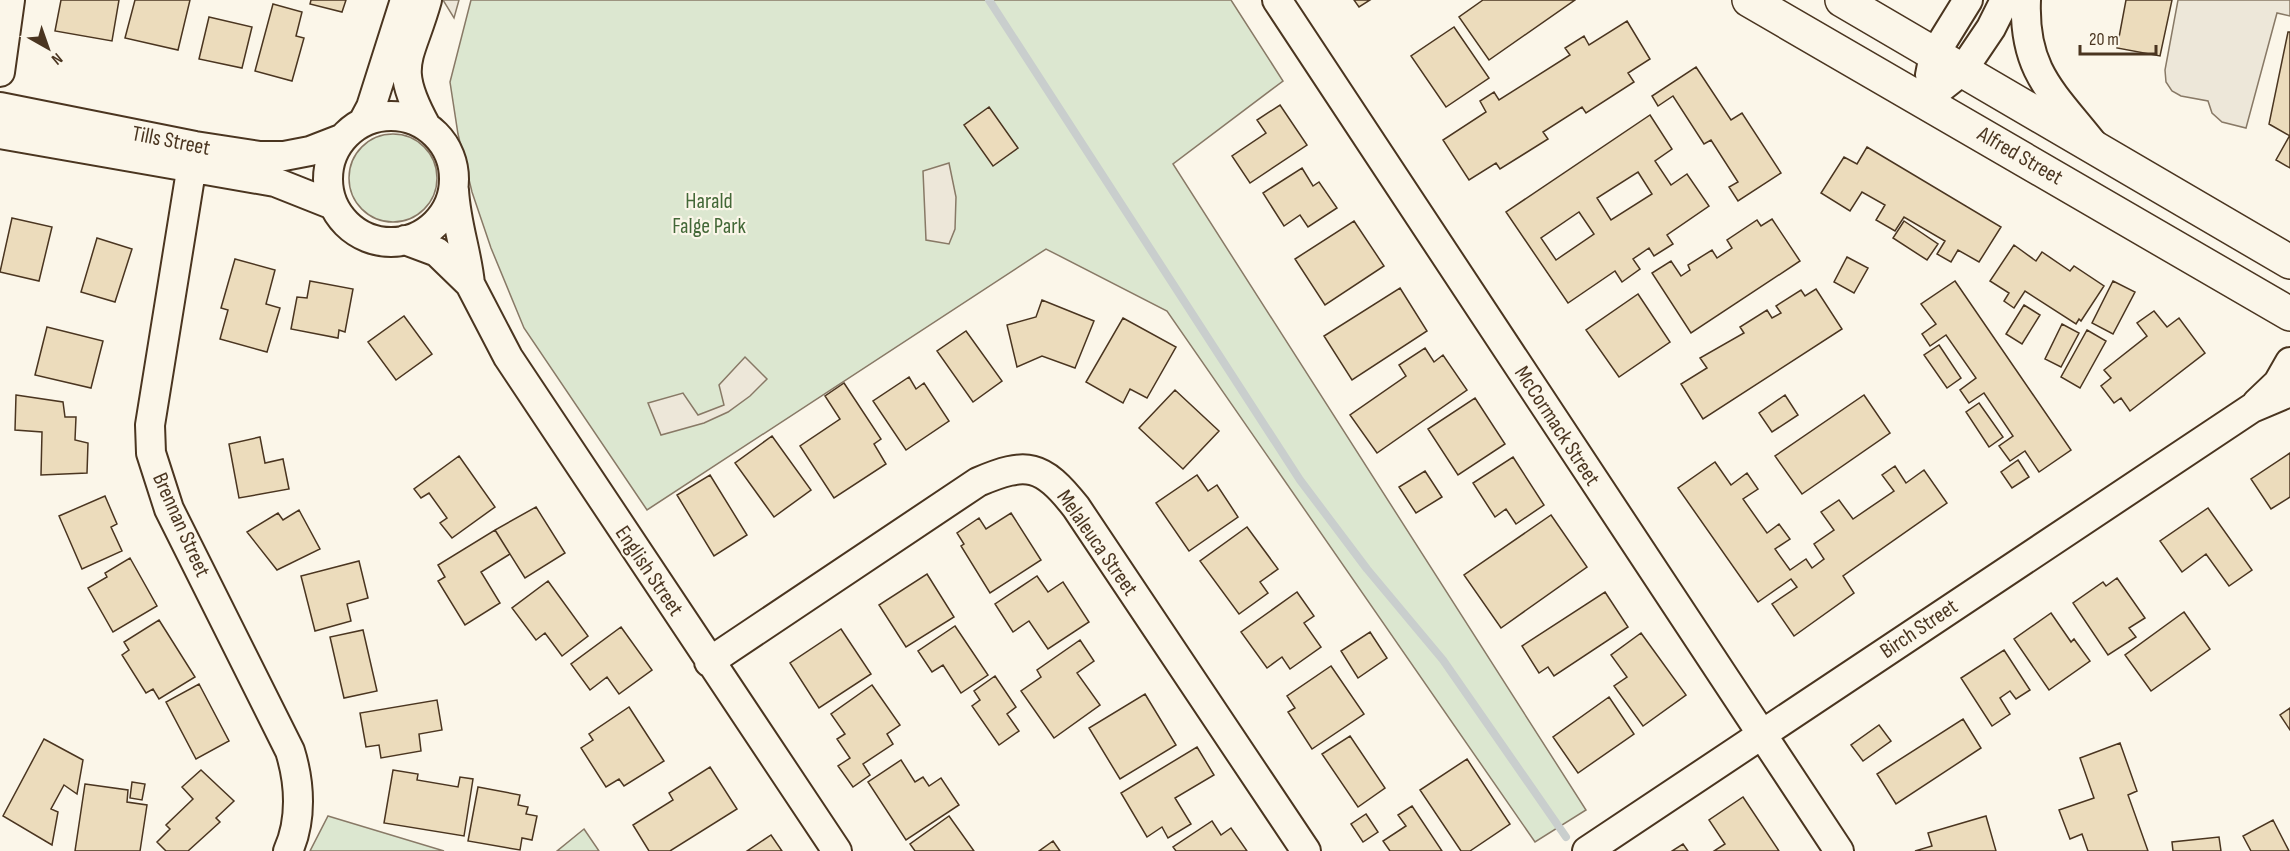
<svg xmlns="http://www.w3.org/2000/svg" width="2290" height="851" font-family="'Sofia Sans Condensed',sans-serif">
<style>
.green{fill:#dce7d0;stroke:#887966;stroke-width:1.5}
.parking{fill:#ede7d9;stroke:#887966;stroke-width:1.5}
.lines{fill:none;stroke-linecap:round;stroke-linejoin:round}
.stream{stroke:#c9cecd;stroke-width:8}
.building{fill:#ecdcbc;stroke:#4a3520;stroke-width:1.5;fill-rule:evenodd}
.minor-casing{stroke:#4a3520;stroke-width:32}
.major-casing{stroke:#4a3520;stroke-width:36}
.minor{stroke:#fbf6e9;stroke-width:28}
.major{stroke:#fbf6e9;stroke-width:33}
.labels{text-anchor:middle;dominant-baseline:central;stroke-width:4.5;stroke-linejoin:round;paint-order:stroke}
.street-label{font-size:22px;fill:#4a3520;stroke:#fbf6e9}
.park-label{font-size:22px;fill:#436837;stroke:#fbf6e9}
</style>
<rect width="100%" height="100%" fill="#fbf6e9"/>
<path class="green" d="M471 0H1231L1283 81 1173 164 1586 810 1535 842 1167 311 1046 249 647 510 524 328 491 248 472 192 458 134 450 82Z
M349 178a44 44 0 1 1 88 0a44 44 0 1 1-88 0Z
M328 816 444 851H310Z
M584 829 599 851H557Z"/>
<path class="parking" d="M443 0H459L454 18Z
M2178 0H2290V16L2277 13 2246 128 2222 122 2212 113 2208 101 2181 96 2172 91 2166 82 2165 70Z
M949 163 956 197 955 229 949 244 926 240 923 171Z
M745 357 767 379 750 396 728 412 704 423 661 435 648 403 683 393 698 415 724 405 719 385Z"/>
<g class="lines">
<path class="stream" d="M989 0 1300 480 1367 569 1443 660 1566 837"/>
</g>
<path class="building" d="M61 0H119L112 41 55 31Z
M135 0H190L178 50 125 38Z
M311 0H346L342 12 310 4Z
M1354 0H1370L1359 7Z
M1483 0H1575L1489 60 1459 17Z
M2126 0H2172L2160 56 2117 48Z
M273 4 302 12 296 36 304 38 292 81 255 71Z
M209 17 252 27 242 68 199 59Z
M1627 21 1650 59 1628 73 1634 82 1586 113 1582 107 1543 132 1548 139 1500 169 1496 163 1469 180 1443 140 1486 112 1480 101 1494 92 1499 100 1570 55 1565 48 1584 36 1589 45Z
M1454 27 1489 78 1446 107 1411 56Z
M2288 32H2290V136L2269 124Z
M1696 67 1731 120 1742 113 1781 173 1738 201 1729 187 1738 182 1711 140 1704 144 1673 96 1658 106 1652 96Z
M1280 105 1307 145 1250 183 1232 156 1266 133 1257 120Z
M989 107 1018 148 993 166 964 125Z
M1650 115 1672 149 1655 161 1671 185 1687 174 1709 206 1667 235 1673 244 1654 256 1649 248 1633 259 1640 269 1622 282 1615 271 1568 303 1506 212ZM1638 172 1652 194 1611 220 1597 198ZM1579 212 1594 234 1556 260 1541 238Z
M2290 135V168L2276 160Z
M1867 147 2001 227 1979 262 1958 250 1951 262 1937 254 1945 241 1904 217 1895 231 1876 220 1885 205 1862 192 1850 211 1821 193 1844 157 1857 164Z
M1302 168 1313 186 1319 182 1337 208 1308 227 1300 215 1284 226 1263 193Z
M12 218 52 227 39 281 0 272Z
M1772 219 1800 261 1691 333 1652 273 1671 261 1681 276 1690 270 1688 265 1712 250 1717 258 1732 248 1727 240 1757 220 1761 226Z
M1354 221 1384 266 1325 305 1295 259Z
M1904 221 1938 244 1927 260 1893 238Z
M97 238 132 249 115 302 81 292Z
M2014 245 2036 261 2042 252 2070 271 2074 266 2104 286 2081 321 2079 319 2076 324 2025 291 2014 308 2004 301 2009 293 1990 281Z
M1847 257 1868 268 1854 293 1834 282Z
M235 259 275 270 266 304 280 308 267 352 220 339 228 310 221 308Z
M310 281 353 289 345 332 339 330 338 338 291 329 297 297 307 298Z
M1955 281 2071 450 2039 472 2025 451 2010 461 1999 446 2013 436 1984 393 1969 403 1960 390 1976 378 1946 335 1930 346 1922 334 1936 324 1921 304Z
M2113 281 2135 292 2113 334 2092 323Z
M1400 288 1427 331 1352 380 1324 336Z
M1816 289 1842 329 1703 419 1681 384 1707 368 1700 358 1744 333 1740 327 1767 310 1772 318 1781 313 1776 306 1801 290 1805 296Z
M1638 294 1670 342 1619 377 1586 330Z
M1042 300 1094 321 1075 368 1042 356 1017 367 1007 325 1036 317Z
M2024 305 2040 315 2022 344 2006 334Z
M2154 311 2167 327 2179 318 2205 353 2130 411 2121 398 2114 403 2101 386 2111 378 2104 370 2147 336 2137 323Z
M404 316 432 354 396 380 368 342Z
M1123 318 1176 347 1147 398 1130 389 1123 403 1086 382Z
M2062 324 2079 333 2061 367 2045 359Z
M47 327 103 341 91 388 35 375Z
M2087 330 2106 341 2080 388 2061 377Z
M966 331 1002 381 973 402 937 351Z
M1939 345 1961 378 1947 388 1924 355Z
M1425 348 1434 362 1443 355 1467 390 1377 453 1350 415 1406 376 1399 365Z
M909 377 916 389 924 383 949 421 906 450 873 401Z
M844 383 881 439 874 444 886 464 834 498 800 446 840 419 825 396Z
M1175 390 1219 431 1183 469 1139 428Z
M16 395 63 402 65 417H76L75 440 88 443 87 473 41 475 42 432 15 430Z
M1785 395 1798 415 1772 432 1759 413Z
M1864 395 1890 433 1802 494 1775 456Z
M1475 398 1505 444 1458 475 1428 429Z
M1979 403 2003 437 1989 447 1966 412Z
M772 436 811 490 774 517 735 463Z
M260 437 265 463 283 459 289 489 239 498 229 444Z
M2290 453V497L2271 509 2251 479Z
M459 456 495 507 452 538 440 523 447 518 429 493 421 498 414 489Z
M1513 457 1544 505 1516 524 1506 509 1495 517 1473 483Z
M2018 460 2029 477 2012 488 2001 472Z
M1715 462 1731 485 1747 473 1758 489 1743 499 1767 533 1779 524 1790 539 1775 549 1790 570 1806 559 1812 568 1824 559 1814 544 1834 530 1821 512 1839 500 1853 519 1894 491 1882 475 1895 466 1906 483 1924 470 1947 503 1843 576 1854 593 1794 636 1772 604 1797 587 1791 579 1758 602 1678 488Z
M1425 471 1442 497 1416 513 1399 487Z
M710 475 747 535 714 556 677 495Z
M1197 475 1208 491 1217 485 1238 517 1189 551 1156 503Z
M105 496 117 524 111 527 122 551 82 569 59 516Z
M536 507 565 553 525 578 495 530Z
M2208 508 2252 570 2229 586 2206 554 2182 572 2160 541Z
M299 510 320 549 277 570 247 532 278 513 283 520Z
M1011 513 1041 560 990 593 961 546 964 544 957 533 979 518 986 529Z
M1551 515 1587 567 1501 628 1464 575Z
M1247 527 1278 569 1260 582 1268 593 1239 614 1200 561Z
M495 530 510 554 481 572 500 603 465 625 438 581 445 577 438 565Z
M130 558 157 606 113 632 88 588 107 577 105 573Z
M359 561 368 598 347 604 351 621 315 631 301 576Z
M927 574 954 617 906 647 879 605Z
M1037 576 1048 592 1063 582 1089 622 1048 649 1029 621 1013 632 995 604Z
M2117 578 2145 618 2129 628 2136 637 2108 655 2073 603 2103 582 2106 586Z
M548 581 588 636 562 656 545 633 536 640 512 608Z
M1297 592 1314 616 1304 623 1321 647 1290 669 1282 657 1267 668 1241 632Z
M1605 592 1628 627 1554 676 1548 667 1539 673 1522 646Z
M2184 612 2210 649 2151 691 2125 655Z
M2051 613 2071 642 2074 639 2090 661 2049 690 2014 639Z
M159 620 195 677 159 699 153 689 146 693 122 655 129 650 124 642Z
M955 626 988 675 961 693 943 665 932 672 918 651Z
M621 627 652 670 619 694 607 677 590 690 571 664Z
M841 629 871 674 819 708 790 663Z
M363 630 377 691 344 698 330 637Z
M1370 632 1387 658 1358 678 1341 651Z
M1641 633 1686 695 1643 726 1614 686 1627 677 1611 655Z
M1080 640 1094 661 1077 673 1100 705 1054 738 1021 691 1041 677 1037 670Z
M2004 650 2030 690 2016 699 2010 691 2000 698 2010 714 1992 726 1961 678Z
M1331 666 1364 714 1312 749 1288 712 1295 708 1287 696Z
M995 676 1016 707 1007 714 1019 731 999 745 972 706 980 700 974 691Z
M199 684 229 741 196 759 166 702Z
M872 685 900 725 887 734 893 744 863 764 870 775 853 787 838 766 850 758 837 739 845 734 831 714Z
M1145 694 1176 745 1120 779 1089 728Z
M1609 697 1634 734 1578 773 1553 737Z
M437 700 442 730 419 734 421 751 381 758 379 745 366 747 360 713Z
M629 707 664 761 624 786 619 779 606 787 581 748 593 740 589 734Z
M2290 708V730L2280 715Z
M1963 719 1981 748 1896 804 1877 774Z
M1879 725 1891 741 1863 761 1851 745Z
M1350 736 1385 788 1358 807 1322 754Z
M44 739 83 760 77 794 64 785 51 809 58 812 52 845 3 816Z
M2120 743 2137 791 2128 795 2148 851H2088L2082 834 2070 839 2059 810 2094 798 2080 758Z
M1197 747 1214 775 1175 798 1191 824 1168 838 1162 827 1147 837 1121 793Z
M1467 759 1510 824 1470 851H1461L1420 790Z
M901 760 915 782 923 777 929 786 941 778 959 805 906 840 868 782Z
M710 767 737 809 670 851H649L633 825 673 800 669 793Z
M201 770 234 801 216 818 220 822 188 851H166L157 842 170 829 166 825 193 799 182 787Z
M393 770 418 774 417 780 458 787 460 777 473 779 464 836 384 823Z
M132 782 145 784 142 800 130 798Z
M85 784 128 790 127 802 147 805 140 851H75Z
M478 787 520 795 518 805 528 807 526 814 537 816 532 840 522 838 520 850 468 841Z
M1743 797 1779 851H1714L1725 844 1709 820Z
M1412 806 1442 851H1390L1383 841 1406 826 1398 815Z
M1366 814 1378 832 1363 842 1351 824Z
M949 816 974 851H915L910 844Z
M1986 816 1996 851H1915L1932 846 1928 833Z
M2273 820 2289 851H2251L2243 836Z
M1212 821 1221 835 1231 828 1247 851H1176L1173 847Z
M771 835 782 851H747Z
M2219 837 2221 851H2173L2172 842Z
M1053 841 1060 851H1039Z
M1683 844 1688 851H1672Z"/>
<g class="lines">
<g class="minor-casing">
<path id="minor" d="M1277 0 1839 851
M2026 0C2023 71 2053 93 2094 145
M0 72 10 0
M1930 75 1934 55 1968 0
M1924 101 1962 71 1991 28 2005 0
M0 107 195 146 260 156H284L310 151 341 139
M328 179a63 63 0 1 1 126 0a63 63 0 1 1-126 0Z
M363 122 371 107 405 0
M426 126C392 64 410 61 427 0
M0 134 275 182 333 205
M195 146 150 425 151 453 169 509 290 751C300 783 302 820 288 851
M454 190C456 225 467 252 470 284
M405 240 437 252 470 284 508 357 837 851
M2257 403 2278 383 2290 362
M709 662 978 482C1027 461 1042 464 1076 507L1306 851
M1587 851 2252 408 2290 392"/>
</g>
<g class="major-casing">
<path id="major" d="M1749 0 2290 314
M1842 0 2290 262"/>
</g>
<use href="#minor" class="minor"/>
<use href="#major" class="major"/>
</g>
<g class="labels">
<g class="street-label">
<text transform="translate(171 141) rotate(11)">Tills Street</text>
<text transform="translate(2020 156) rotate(30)">Alfred Street</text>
<text transform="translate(1557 426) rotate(57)">McCormack Street</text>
<text transform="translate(181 525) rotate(66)">Brennan Street</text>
<text transform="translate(1097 543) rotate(55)">Melaleuca Street</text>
<text transform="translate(649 571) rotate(56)">English Street</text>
<text transform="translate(1919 629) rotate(-34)">Birch Street</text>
</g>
<g class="park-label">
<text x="709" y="201">Harald<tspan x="709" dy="25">Falge Park</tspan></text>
</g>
</g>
<g transform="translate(48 48) rotate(140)" stroke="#fbf6e9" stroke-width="4.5" paint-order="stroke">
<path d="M0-4.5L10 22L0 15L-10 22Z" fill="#4a3520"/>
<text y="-9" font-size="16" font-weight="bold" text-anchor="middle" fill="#4a3520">N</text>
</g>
<path d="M2080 45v9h76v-9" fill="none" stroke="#4a3520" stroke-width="3"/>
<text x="2089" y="45" font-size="18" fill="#4a3520" stroke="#fbf6e9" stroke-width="4.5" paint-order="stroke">20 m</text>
</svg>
